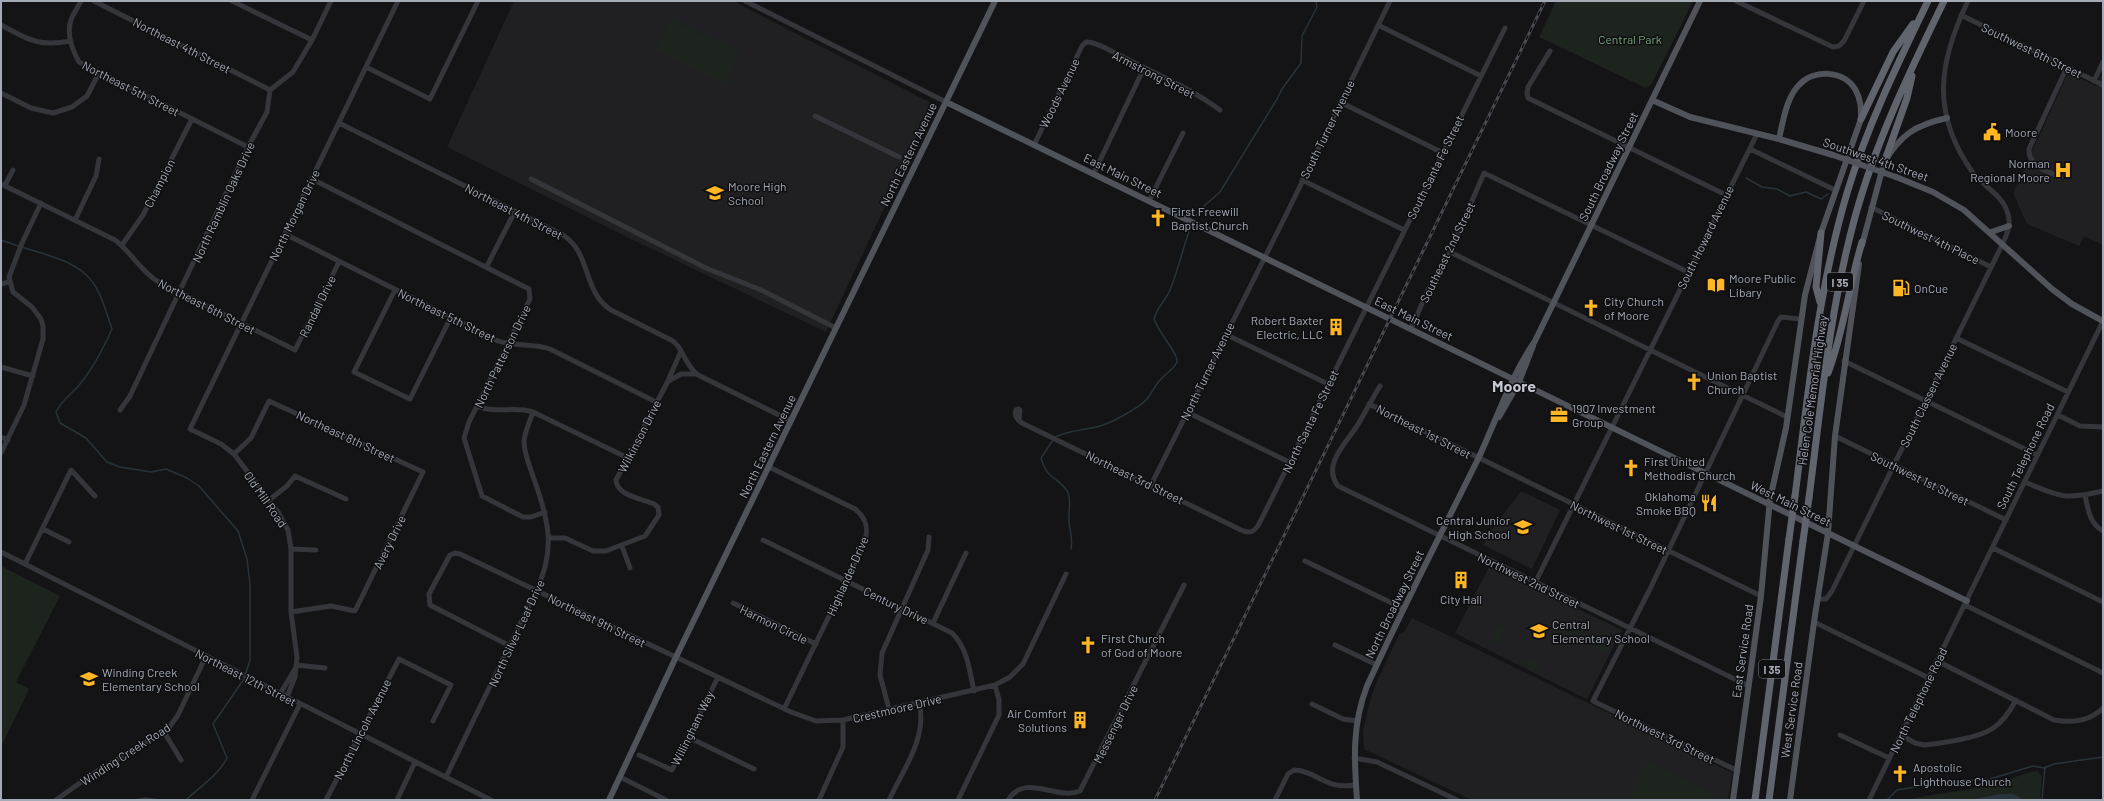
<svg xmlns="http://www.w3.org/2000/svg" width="2104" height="801" font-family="Barlow,sans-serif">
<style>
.built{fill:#202023}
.green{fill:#1c241d}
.water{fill:#29333b}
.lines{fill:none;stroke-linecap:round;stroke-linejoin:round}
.stream{stroke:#29333b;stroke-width:1.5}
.minor{stroke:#35363b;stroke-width:5}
.major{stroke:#51535b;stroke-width:6}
.highway{stroke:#60646d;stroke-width:7}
.rail-casing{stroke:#484a51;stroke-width:3}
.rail{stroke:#0f0f11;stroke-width:1.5;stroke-dasharray:4.5;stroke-linecap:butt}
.major-bridge{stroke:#51535b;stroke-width:6}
.highway-bridge{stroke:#60646d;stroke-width:7}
.labels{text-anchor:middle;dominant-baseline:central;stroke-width:3;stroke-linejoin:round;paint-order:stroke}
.shield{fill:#0f0f11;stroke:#787c85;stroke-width:1}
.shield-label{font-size:11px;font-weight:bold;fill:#a5aab7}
.park-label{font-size:12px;fill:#7aa47d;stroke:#0f0f11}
.street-label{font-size:12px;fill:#a5aab7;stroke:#0f0f11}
.poi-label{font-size:12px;fill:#a5aab7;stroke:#0f0f11;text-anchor:start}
.district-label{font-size:16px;font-weight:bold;fill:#c6c9d3;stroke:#0f0f11}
</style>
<rect width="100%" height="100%" fill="#141416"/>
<path class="built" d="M514 1H733L933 104 826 332 631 239 447 147Z
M2103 72V245L2084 236 2079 246 2027 224 2013 193 2068 73 2096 86Z
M1521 491 1560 510 1532 569 1483 545 1489 533Z
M1489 567 1622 630 1587 699 1455 633Z
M1412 618 1733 773 1728 800H1472L1364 749 1363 732 1369 704 1377 681 1399 635 1404 632Z"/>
<path class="green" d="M1556 1H1693L1651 85 1646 88 1539 37Z
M671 19 740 53 725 84 655 49Z
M1 566 60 596 16 682 29 689 1 747Z
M1575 623 1581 626 1583 631 1577 641 1569 637 1567 633 1570 624Z
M1499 625 1506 628 1499 644 1491 640Z
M1604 630 1615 635 1606 653 1595 647Z
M1527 658 1533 662H1541L1538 669H1532L1525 665Z
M1647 762 1714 794 1711 800H1634L1629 798Z
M2038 771 2042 777 2040 800H1904C1933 794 1962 791 1990 786 2007 782 2021 773 2038 771Z"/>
<path class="water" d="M2000 794H2014L2024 800H1969Z"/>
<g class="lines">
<path class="stream" d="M1746 178 1762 187 1777 189 1790 196 1806 192 1821 199 1828 194
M1196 216 1204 206 1220 192 1277 99 1282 89 1301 63 1302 36 1317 7 1316 1
M1 240 18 246
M22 247C42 254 69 259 85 274 100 286 106 312 112 329 103 349 94 367 80 384 71 395 63 398 56 412L60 423 86 438 107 462 120 467 151 472 166 469 187 478 199 486 238 531 247 559 250 584V660L244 679 213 724 227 758C217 777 200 786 186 800
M1055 437C1073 429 1082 431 1100 426 1111 423 1139 408 1147 399 1152 393 1155 385 1161 379 1165 374 1177 367 1177 361 1178 353 1158 332 1154 319 1158 305 1165 302 1170 290 1178 270 1183 249 1190 228
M1053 440 1041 458C1048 480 1053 474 1065 488 1073 497 1068 511 1069 522 1070 532 1073 538 1071 549
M134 800 145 798 159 800
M1887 800 1897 790 1950 781 1990 779 2033 766 2044 768 2054 764 2103 757
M2042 800 2045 767"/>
<path class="minor" d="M81 1C78 7 73 14 71 20 66 34 73 51 79 62L248 147
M94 1 270 90
M232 1 312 40
M745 1 946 102
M1736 1 1833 47 1839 46 1844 41 1864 1
M1961 15 2103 85
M1 25C29 40 38 47 71 41
M1378 25 1481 76
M1550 51 1528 87 1527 93 1528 98 1726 195
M366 67 430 99 478 1
M2094 81 2103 62
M1 93 31 108 53 113 72 107 87 96 99 73
M1340 102 1443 153
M815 116 899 157
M339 123 563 235C592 254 582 291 611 310L673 341C684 349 683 363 698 375L791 421
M1034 145 1082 46 1086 42C1098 42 1112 52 1123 57 1156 74 1190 88 1220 110
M1750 149 1835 190
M1094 173 1144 68
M2060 177C2047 171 2028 166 2029 149L2067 67
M312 179 529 289 530 299 469 422 464 438 482 496 523 517H531L545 512
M531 179 708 269 759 289 836 328
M1302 180 1404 230
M1 184 115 240C131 252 140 270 157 281L295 350 339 262
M5 185 13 170
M1149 201 1183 133
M1871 207 1991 267
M75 220 96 176 99 159
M285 234 498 341C516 347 533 343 550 349L656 402
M122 245 143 215 192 119
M1450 252 1787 417
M487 266 515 211
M1 284 9 282
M395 290 354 372 410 399 451 317
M1411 329 1428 290 1450 252 1484 173 1688 272
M1225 334 1328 384
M1956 338 2068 392
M1844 361 2037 455
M1 367 33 376
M669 381 681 374H697
M1380 386C1372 399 1365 413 1357 426 1345 444 1322 465 1338 486L1749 686
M1369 404 1761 596
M477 406C495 414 514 406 533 412L628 458
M120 410 130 396 248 147 267 112 270 90 293 72 312 40 331 1
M1187 412 1289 462
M2058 415 2080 426 2103 427
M1019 420 1020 410 1018 409 1016 410C1014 416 1017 419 1022 423L1241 530C1250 534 1254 532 1259 524L1505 28
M1835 436 2006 520
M1 437 8 440
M1 453 24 405 43 339V326L41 319 32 307 13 292 9 277 22 243 41 203
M234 454 251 438 269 401 423 472 355 611 331 606 291 612
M769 467 855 509C869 520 869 533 862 548L784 709
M2025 482C2061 497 2064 500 2103 491
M1151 485 1286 215 1390 1
M2085 495C2088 509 2089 523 2103 531
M269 500 287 486 295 476 346 499
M43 529 69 542
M549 538H565L593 551H606L645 536 659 515 658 507 654 504C642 499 616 495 616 480L667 383 681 351
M763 540 952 633C968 649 969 669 974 691
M622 546 630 568
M1993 548 2103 602
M291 549 316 550
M1 552 491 800
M1305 561 1404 609
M25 564 71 470 95 496
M1535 583 1757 134
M1817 599H1826L1832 591 2003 243C2008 233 2012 222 2007 211 2002 195 1983 186 1973 173 1931 114 1938 63 1968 1
M733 603 816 644
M1965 605 2103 673
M1814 622 1929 678
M933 623 966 553
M1335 645 1377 665
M510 646 430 605 429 594 450 555 455 553 460 554 791 712 816 721 843 720 995 685 1010 677 1023 664 1066 574
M1937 661 2054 720C2071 723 2090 721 2103 708
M296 665 325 668
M280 694 295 669
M287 697 295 677 297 657 291 612V549L288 530 278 512 234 454 221 444 190 429 398 1
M1312 704 1343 719 1357 721
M889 709 880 675 882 653 928 550 929 537
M164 732 181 760
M1840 735 1889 758
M1901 735 1915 743 1924 745C1935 744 1947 742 1958 740 1989 734 2001 728 2016 700
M688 737 754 769
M639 755 672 770 718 677
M1354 758 1377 762 1457 800
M1738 771 1593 701 1650 589 1778 321 1781 317 1800 319
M446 777 536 591C556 550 549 521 534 479 530 467 524 454 524 441 525 431 530 421 533 412
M620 777 666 800
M56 800 91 775 168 729 178 715 206 656
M252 800 300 704
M326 800 399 659 451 685 433 721
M397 800 415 762
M819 800 843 747V720
M889 800C903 770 928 737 919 702
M958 800 999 715V700L995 685
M1008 800C1026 772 1056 801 1080 791L1184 585
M1275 800 1288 774 1294 770C1318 771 1324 790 1356 785
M1869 800 2103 321"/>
<path class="major" d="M1652 100 1690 117 1779 139 1833 155
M946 102 1967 601
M1896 177 1933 192 1964 210 2052 289 2072 304 2103 321
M1991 232 2009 226
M1862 245 1884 163C1900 135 1915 125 1947 118
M1499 417 1519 382 1533 346
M609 800 676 657 995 1
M1357 800C1354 759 1352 725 1367 686 1402 609 1441 534 1478 459 1497 419 1510 377 1535 341L1700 1
M1733 800 1761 596 1770 499 1786 428 1805 295 1821 233 1861 119C1861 108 1861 99 1855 89 1843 70 1813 69 1799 85 1786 98 1783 122 1779 139
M1790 800 1814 622 1828 533 1835 436 1859 264"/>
<path class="highway" d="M1861 119 1893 52 1913 24
M1884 163 1907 98 1912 76
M1820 302 1816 287 1821 233
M1828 373C1844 331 1849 285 1862 242
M1795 496C1808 394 1818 291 1847 193 1867 126 1898 63 1928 1
M1809 498C1821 404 1830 308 1855 217 1876 141 1910 71 1944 1
M1755 800 1789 539
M1769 800 1803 541"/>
<g class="rail-casing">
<path id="rail" d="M1155 800 1545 1"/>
</g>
<use href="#rail" class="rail"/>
<path class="major-bridge" d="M1833 155 1896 177"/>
<path class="highway-bridge" d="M1789 539 1795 496
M1803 541 1809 498"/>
</g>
<defs>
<g id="civic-bare" transform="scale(1.38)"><path d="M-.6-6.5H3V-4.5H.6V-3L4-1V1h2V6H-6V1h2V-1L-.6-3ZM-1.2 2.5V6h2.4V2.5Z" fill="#ffb623" stroke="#0f0f11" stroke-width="2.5" paint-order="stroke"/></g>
<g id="hospital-bare" transform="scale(1.38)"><path d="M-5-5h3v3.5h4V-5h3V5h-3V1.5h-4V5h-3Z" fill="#ffb623" stroke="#0f0f11" stroke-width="2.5" paint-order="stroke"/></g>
<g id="school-bare" transform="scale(1.38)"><path d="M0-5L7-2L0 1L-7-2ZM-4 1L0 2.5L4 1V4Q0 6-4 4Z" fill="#ffb623" stroke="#0f0f11" stroke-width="2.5" paint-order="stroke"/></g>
<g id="church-bare" transform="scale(1.38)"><path d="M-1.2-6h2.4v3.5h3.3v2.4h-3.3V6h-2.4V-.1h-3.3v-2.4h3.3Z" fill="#ffb623" stroke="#0f0f11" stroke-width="2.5" paint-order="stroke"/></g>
<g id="library-bare" transform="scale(1.38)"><path d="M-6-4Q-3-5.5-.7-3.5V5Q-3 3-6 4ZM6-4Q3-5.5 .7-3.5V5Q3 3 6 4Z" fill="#ffb623" stroke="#0f0f11" stroke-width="2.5" paint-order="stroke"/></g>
<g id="fuel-bare" transform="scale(1.38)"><path d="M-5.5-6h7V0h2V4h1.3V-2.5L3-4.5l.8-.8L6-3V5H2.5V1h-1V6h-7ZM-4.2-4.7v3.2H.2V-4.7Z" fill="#ffb623" stroke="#0f0f11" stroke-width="2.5" paint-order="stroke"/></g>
<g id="building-bare" transform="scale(1.38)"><path d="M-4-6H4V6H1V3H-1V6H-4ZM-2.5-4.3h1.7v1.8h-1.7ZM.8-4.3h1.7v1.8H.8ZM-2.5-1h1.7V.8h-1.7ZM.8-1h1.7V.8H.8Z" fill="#ffb623" stroke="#0f0f11" stroke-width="2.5" paint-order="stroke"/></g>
<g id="office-bare" transform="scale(1.38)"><path d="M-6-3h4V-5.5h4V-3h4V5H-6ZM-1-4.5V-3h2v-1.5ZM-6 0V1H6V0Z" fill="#ffb623" stroke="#0f0f11" stroke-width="2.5" paint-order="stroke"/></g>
<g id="restaurant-bare" transform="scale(1.38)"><path d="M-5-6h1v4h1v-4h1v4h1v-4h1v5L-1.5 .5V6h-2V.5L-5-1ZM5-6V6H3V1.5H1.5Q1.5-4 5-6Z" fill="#ffb623" stroke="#0f0f11" stroke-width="2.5" paint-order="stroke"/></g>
</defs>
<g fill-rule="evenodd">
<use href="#civic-bare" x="1992" y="132"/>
<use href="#hospital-bare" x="2063" y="170"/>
<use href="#school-bare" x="715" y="193"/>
<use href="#church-bare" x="1158" y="218"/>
<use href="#library-bare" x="1716" y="285"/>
<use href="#fuel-bare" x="1901" y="288"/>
<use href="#church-bare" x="1591" y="308"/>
<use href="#building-bare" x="1336" y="327"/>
<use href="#church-bare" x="1694" y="382"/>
<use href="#office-bare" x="1559" y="415"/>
<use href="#church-bare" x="1631" y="468"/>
<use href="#restaurant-bare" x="1709" y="503"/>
<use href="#school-bare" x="1523" y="527"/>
<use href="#building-bare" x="1461" y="580"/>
<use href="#school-bare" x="1539" y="631"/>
<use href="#church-bare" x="1088" y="645"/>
<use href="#school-bare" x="89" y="679"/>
<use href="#building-bare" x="1080" y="720"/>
<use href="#church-bare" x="1900" y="774"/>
</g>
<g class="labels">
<g class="shield">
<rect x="1827" y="273" width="26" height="18" rx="3"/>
<rect x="1759" y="660" width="26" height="18" rx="3"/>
</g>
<g class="shield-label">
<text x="1840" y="282">I 35</text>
<text x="1772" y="669">I 35</text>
</g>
<g class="park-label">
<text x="1630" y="39">Central Park</text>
</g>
<g class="street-label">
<text transform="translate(182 45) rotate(27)">Northeast 4th Street</text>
<text transform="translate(2032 50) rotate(26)">Southwest 6th Street</text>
<text transform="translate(1154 74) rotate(27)">Armstrong Street</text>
<text transform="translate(131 88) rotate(27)">Northeast 5th Street</text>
<text transform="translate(1059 93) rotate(-64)">Woods Avenue</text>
<text transform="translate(1327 129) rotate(-64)">South Turner Avenue</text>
<text transform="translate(908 154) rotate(-64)">North Eastern Avenue</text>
<text transform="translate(1876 159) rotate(19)">Southwest 4th Street</text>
<text transform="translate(1608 166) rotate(-64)">South Broadway Street</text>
<text transform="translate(1435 167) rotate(-64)">South Santa Fe Street</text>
<text transform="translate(1123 175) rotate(26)">East Main Street</text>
<text transform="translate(159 183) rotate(-63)">Champion</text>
<text transform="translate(223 202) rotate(-65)">North Ramblin Oaks Drive</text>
<text transform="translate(514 211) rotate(27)">Northeast 4th Street</text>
<text transform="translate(294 215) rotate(-64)">North Morgan Drive</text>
<text transform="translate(1705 237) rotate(-64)">South Howard Avenue</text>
<text transform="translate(1931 237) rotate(26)">Southwest 4th Place</text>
<text transform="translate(1447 252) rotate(-64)">Southeast 2nd Street</text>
<text transform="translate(207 306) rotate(27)">Northeast 6th Street</text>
<text transform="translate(317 306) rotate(-64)">Randall Drive</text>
<text transform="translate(447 315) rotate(26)">Northeast 5th Street</text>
<text transform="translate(1414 318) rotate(26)">East Main Street</text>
<text transform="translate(502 356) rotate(-64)">North Patterson Drive</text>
<text transform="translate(1207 371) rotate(-64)">North Turner Avenue</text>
<text transform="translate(1812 390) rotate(-82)">Helen Cole Memorial Highway</text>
<text transform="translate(1928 395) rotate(-64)">South Classen Avenue</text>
<text transform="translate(1310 421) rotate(-64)">North Santa Fe Street</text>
<text transform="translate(1424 431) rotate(27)">Northeast 1st Street</text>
<text transform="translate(346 436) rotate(25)">Northeast 8th Street</text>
<text transform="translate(639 436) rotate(-63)">Wilkinson Drive</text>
<text transform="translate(767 446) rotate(-64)">North Eastern Avenue</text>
<text transform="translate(2025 456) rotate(-64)">South Telephone Road</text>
<text transform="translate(1135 477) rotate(26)">Northeast 3rd Street</text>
<text transform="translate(1920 478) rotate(26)">Southwest 1st Street</text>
<text transform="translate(266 499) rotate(55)">Old Mill Road</text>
<text transform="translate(1791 503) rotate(26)">West Main Street</text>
<text transform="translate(1619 527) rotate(26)">Northwest 1st Street</text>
<text transform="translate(389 542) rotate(-64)">Avery Drive</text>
<text transform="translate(847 576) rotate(-66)">Highlander Drive</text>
<text transform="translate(1529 580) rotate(26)">Northwest 2nd Street</text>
<text transform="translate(1394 604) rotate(-64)">North Broadway Street</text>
<text transform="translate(896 605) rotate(26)">Century Drive</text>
<text transform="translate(597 620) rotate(26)">Northeast 9th Street</text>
<text transform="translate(774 624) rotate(26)">Harmon Circle</text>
<text transform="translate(516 633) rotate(-65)">North Silver Leaf Drive</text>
<text transform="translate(1742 651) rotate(-82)">East Service Road</text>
<text transform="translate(246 677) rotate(27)">Northeast 12th Street</text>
<text transform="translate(1918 700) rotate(-64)">North Telephone Road</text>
<text transform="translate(897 708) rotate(-13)">Crestmoore Drive</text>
<text transform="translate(1791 710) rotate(-82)">West Service Road</text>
<text transform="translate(1115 724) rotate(-64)">Messenger Drive</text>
<text transform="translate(692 728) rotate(-64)">Willingham Way</text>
<text transform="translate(362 729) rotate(-63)">North Lincoln Avenue</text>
<text transform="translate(1665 736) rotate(26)">Northwest 3rd Street</text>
<text transform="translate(125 754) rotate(-33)">Winding Creek Road</text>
</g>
<g class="poi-label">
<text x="2005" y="132">Moore</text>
<text x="2050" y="163" text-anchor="end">Norman<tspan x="2050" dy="14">Regional Moore</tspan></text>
<text x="728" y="186">Moore High<tspan x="728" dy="14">School</tspan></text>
<text x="1171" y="211">First Freewill<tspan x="1171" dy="14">Baptist Church</tspan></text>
<text x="1729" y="278">Moore Public<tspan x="1729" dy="14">Libary</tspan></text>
<text x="1914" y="288">OnCue</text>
<text x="1604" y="301">City Church<tspan x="1604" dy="14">of Moore</tspan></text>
<text x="1323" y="320" text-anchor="end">Robert Baxter<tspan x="1323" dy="14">Electric, LLC</tspan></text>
<text x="1707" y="375">Union Baptist<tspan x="1707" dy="14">Church</tspan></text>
<text x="1572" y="408">1907 Investment<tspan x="1572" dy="14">Group</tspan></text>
<text x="1644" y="461">First United<tspan x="1644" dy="14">Methodist Church</tspan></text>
<text x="1696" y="496" text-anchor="end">Oklahoma<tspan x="1696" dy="14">Smoke BBQ</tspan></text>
<text x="1510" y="520" text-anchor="end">Central Junior<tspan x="1510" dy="14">High School</tspan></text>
<text x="1461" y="599" text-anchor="middle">City Hall</text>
<text x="1552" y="624">Central<tspan x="1552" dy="14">Elementary School</tspan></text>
<text x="1101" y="638">First Church<tspan x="1101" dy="14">of God of Moore</tspan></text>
<text x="102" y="672">Winding Creek<tspan x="102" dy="14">Elementary School</tspan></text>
<text x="1067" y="713" text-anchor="end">Air Comfort<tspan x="1067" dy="14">Solutions</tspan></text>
<text x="1913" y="767">Apostolic<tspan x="1913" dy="14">Lighthouse Church</tspan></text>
</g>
<g class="district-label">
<text x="1514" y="385">Moore</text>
</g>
</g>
<rect width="2104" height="801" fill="none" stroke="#a5aab7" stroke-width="4"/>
</svg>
